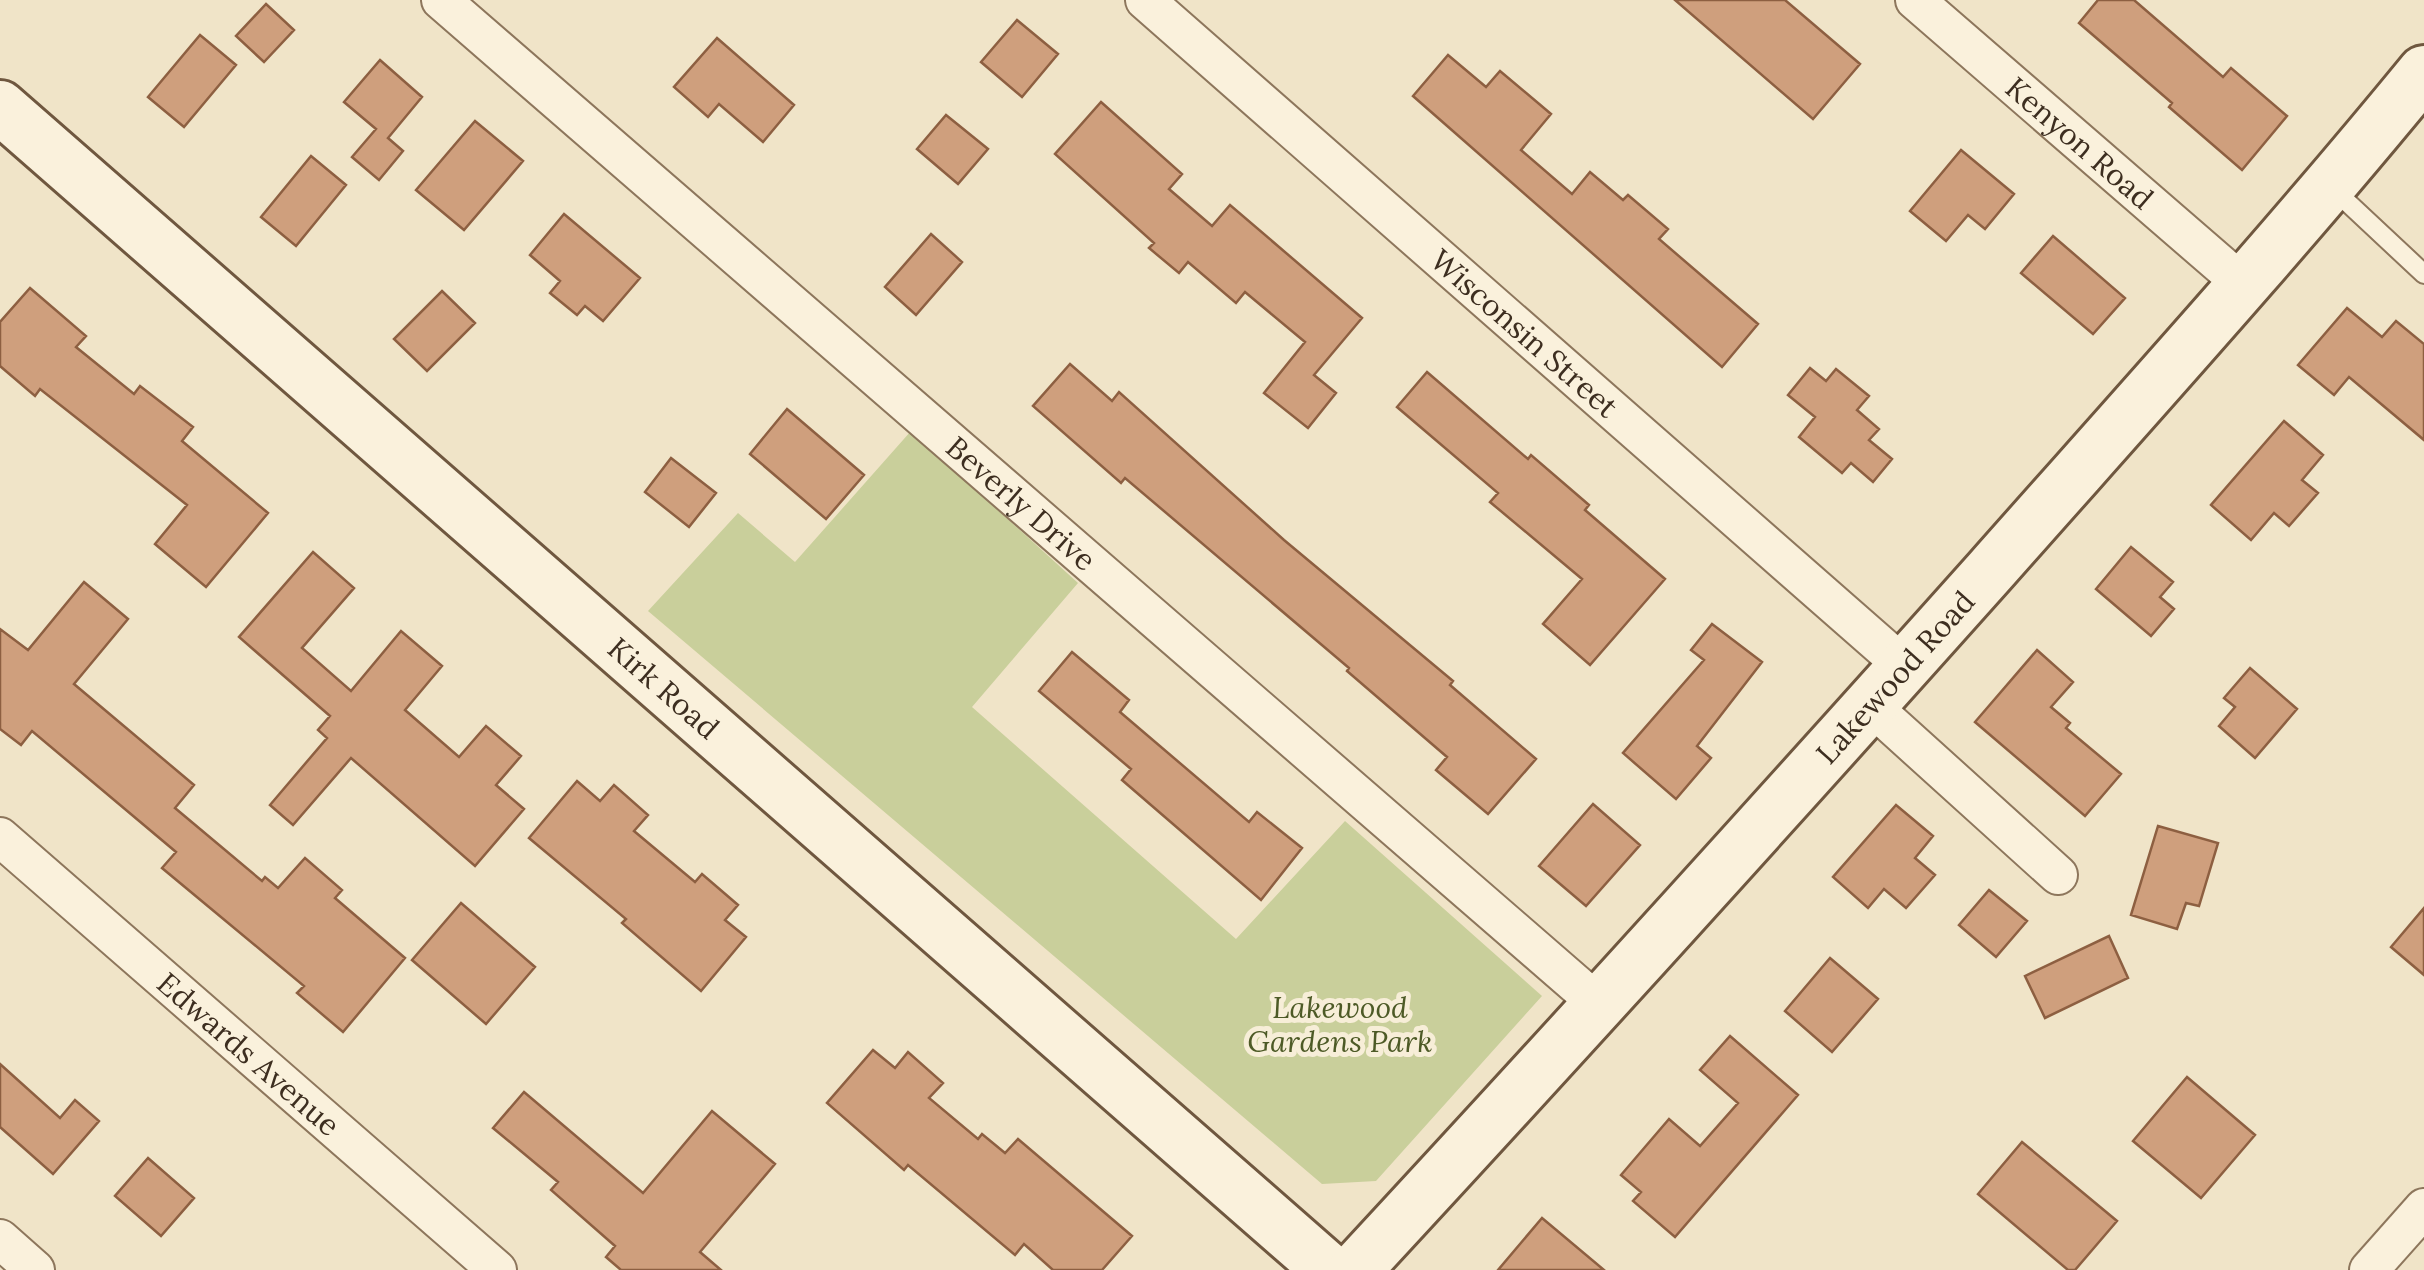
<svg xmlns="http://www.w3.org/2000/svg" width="2424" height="1270" font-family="Lora,serif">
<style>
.green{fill:#c9cf9b}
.building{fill:#cf9f7d;stroke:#8d5f41;stroke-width:2.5}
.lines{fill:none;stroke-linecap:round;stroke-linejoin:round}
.lane-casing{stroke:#8d765c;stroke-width:22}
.street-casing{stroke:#8d765c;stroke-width:42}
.secondary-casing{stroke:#6f573f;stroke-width:58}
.lane{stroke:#faf1dc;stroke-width:18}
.street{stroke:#faf1dc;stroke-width:38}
.secondary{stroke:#faf1dc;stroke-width:52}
.labels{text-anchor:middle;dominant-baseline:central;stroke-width:10;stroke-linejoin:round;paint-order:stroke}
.street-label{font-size:30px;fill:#3d2e20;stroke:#f7eed8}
.park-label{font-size:30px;font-style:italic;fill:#4d5a26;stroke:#f7eed8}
</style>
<rect width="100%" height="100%" fill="#f0e4c8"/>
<path class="green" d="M911 431 1078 583 972 707 1236 939 1345 821 1542 996 1376 1181 1322 1184 648 611 738 513 795 562Z"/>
<path class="building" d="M1675 0H1785L1860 64 1813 119Z
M2098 0H2134L2223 77 2231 68 2287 116 2242 170 2169 107 2172 103 2079 23Z
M266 4 294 30 264 62 236 36Z
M1017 20 1058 54 1022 97 981 62Z
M200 35 236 65 184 127 148 97Z
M717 38 794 105 763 142 719 104 708 117 674 87Z
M1448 55 1486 87 1500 71 1551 114 1521 150 1572 194 1590 172 1623 200 1628 195 1668 229 1659 239 1758 324 1722 367 1413 96Z
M380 60 422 97 388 138 403 151 379 180 352 157 376 129 344 102Z
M1101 102 1182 174 1169 189 1212 226 1230 205 1362 318 1314 375 1336 393 1308 428 1264 393 1305 342 1245 292 1236 303 1188 262 1179 273 1149 248 1154 243 1055 154Z
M946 115 988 149 958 184 917 149Z
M475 121 523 161 464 230 416 190Z
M1961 150 2014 194 1985 229 1968 215 1946 241 1910 211Z
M311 156 346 185 296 246 261 217Z
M564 214 640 278 603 321 585 306 577 315 550 293 560 281 530 255Z
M931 234 962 262 916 315 885 287Z
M2053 236 2125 298 2093 334 2021 273Z
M30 288 86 336 76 347 134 394 140 386 193 427 182 441 268 513 206 587 155 544 187 505 40 389 35 396 0 366V322Z
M442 291 475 323 427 371 394 339Z
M2347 308 2382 337 2396 321 2424 344V440L2349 377 2334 395 2298 365Z
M1070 364 1112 401 1119 392 1284 540 1453 681 1450 685 1536 759 1488 814 1436 770 1447 757 1347 671 1349 668 1125 478 1121 483 1033 406Z
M1810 368 1826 381 1836 369 1869 396 1857 410 1879 429 1869 440 1892 459 1873 482 1851 463 1842 473 1799 437 1815 417 1788 395Z
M1427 372 1528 459 1531 455 1589 505 1585 510 1665 579 1590 665 1543 624 1582 579 1490 502 1498 493 1397 407Z
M787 409 864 475 826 519 750 454Z
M2284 421 2323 455 2302 480 2318 493 2289 526 2274 513 2251 540 2211 505Z
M671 458 716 493 689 527 645 492Z
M2131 547 2173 582 2160 597 2174 609 2151 636 2096 589Z
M313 552 354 588 302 648 351 691 401 631 442 666 405 710 459 757 486 726 521 756 496 785 524 809 475 866 351 758 293 825 270 805 327 738 318 730 330 716 239 637Z
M84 582 128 619 74 684 194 785 175 808 262 881 265 877 278 888 305 858 342 890 335 898 405 958 343 1032 297 993 304 986 162 868 176 852 32 731 21 745 0 729V629L28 650Z
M1712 624 1762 662 1697 746 1711 758 1676 799 1623 753 1704 660 1691 650Z
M2037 650 2073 682 2051 707 2070 723 2066 728 2121 774 2085 816 1975 722Z
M1072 652 1129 700 1120 712 1249 822 1257 812 1302 848 1261 900 1122 780 1131 769 1039 691Z
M2250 668 2297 709 2255 758 2219 726 2235 707 2224 698Z
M577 781 600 801 614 785 648 815 634 831 695 882 702 874 738 905 725 920 746 937 701 991 622 923 626 919 529 838Z
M1593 804 1640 845 1586 906 1539 866Z
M1896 805 1933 836 1915 858 1935 875 1906 908 1884 889 1868 908 1833 877Z
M2158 826 2218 843 2199 906 2186 903 2177 929 2131 915Z
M1989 890 2027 921 1996 957 1959 925Z
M461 903 535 967 486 1024 412 960Z
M2424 908V975L2391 947Z
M2109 936 2128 978 2045 1018 2025 976Z
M1830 958 1878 999 1832 1052 1785 1011Z
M1730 1036 1798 1095 1675 1237 1633 1201 1641 1192 1621 1175 1669 1119 1700 1146 1738 1103 1700 1070Z
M873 1050 895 1068 908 1052 943 1083 929 1098 978 1139 982 1134 1005 1153 1018 1139 1132 1236 1102 1270H1053L1024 1244 1015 1255 908 1165 904 1170 827 1103Z
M0 1064 60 1118 75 1100 99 1121 53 1174 0 1127Z
M2187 1077 2255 1135 2201 1198 2133 1141Z
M524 1092 643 1193 712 1111 775 1164 700 1252 721 1270H621L606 1257 615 1246 551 1190 558 1182 493 1128Z
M2022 1142 2117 1221 2075 1270H2068L1978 1194Z
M148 1158 194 1198 161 1236 115 1196Z
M1542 1218 1604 1270H1498Z"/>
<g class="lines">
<g class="lane-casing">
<path id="lane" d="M2331 187 2424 274"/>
</g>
<g class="street-casing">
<g id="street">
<path id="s1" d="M441 0 1601 1006"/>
<path id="s2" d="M1145 0 1904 666"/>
<path id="s3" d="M1915 0 2244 285"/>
<path d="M1870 705 2058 875"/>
<path id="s4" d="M0 837 497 1270"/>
<path d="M0 1239 35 1270"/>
<path d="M2369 1270 2424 1208"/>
</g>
</g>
<g class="secondary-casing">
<g id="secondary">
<path id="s5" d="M0 107 1329 1270"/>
<path id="s6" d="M1355 1270C1569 1039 1780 806 1990 571 2136 406 2284 243 2424 72"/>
</g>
</g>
<use href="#lane" class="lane"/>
<use href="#street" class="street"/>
<use href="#secondary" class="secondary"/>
</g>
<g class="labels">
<g class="street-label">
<text stroke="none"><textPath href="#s3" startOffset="218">Kenyon Road</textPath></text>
<text stroke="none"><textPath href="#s2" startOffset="505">Wisconsin Street</textPath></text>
<text stroke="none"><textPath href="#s1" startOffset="768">Beverly Drive</textPath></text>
<text stroke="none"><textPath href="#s6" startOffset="802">Lakewood Road</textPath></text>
<text stroke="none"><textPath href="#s5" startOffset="882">Kirk Road</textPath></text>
<text stroke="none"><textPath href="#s4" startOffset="330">Edwards Avenue</textPath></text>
</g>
<g class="park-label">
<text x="1340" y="1007">Lakewood<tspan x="1340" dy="34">Gardens Park</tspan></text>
</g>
</g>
</svg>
